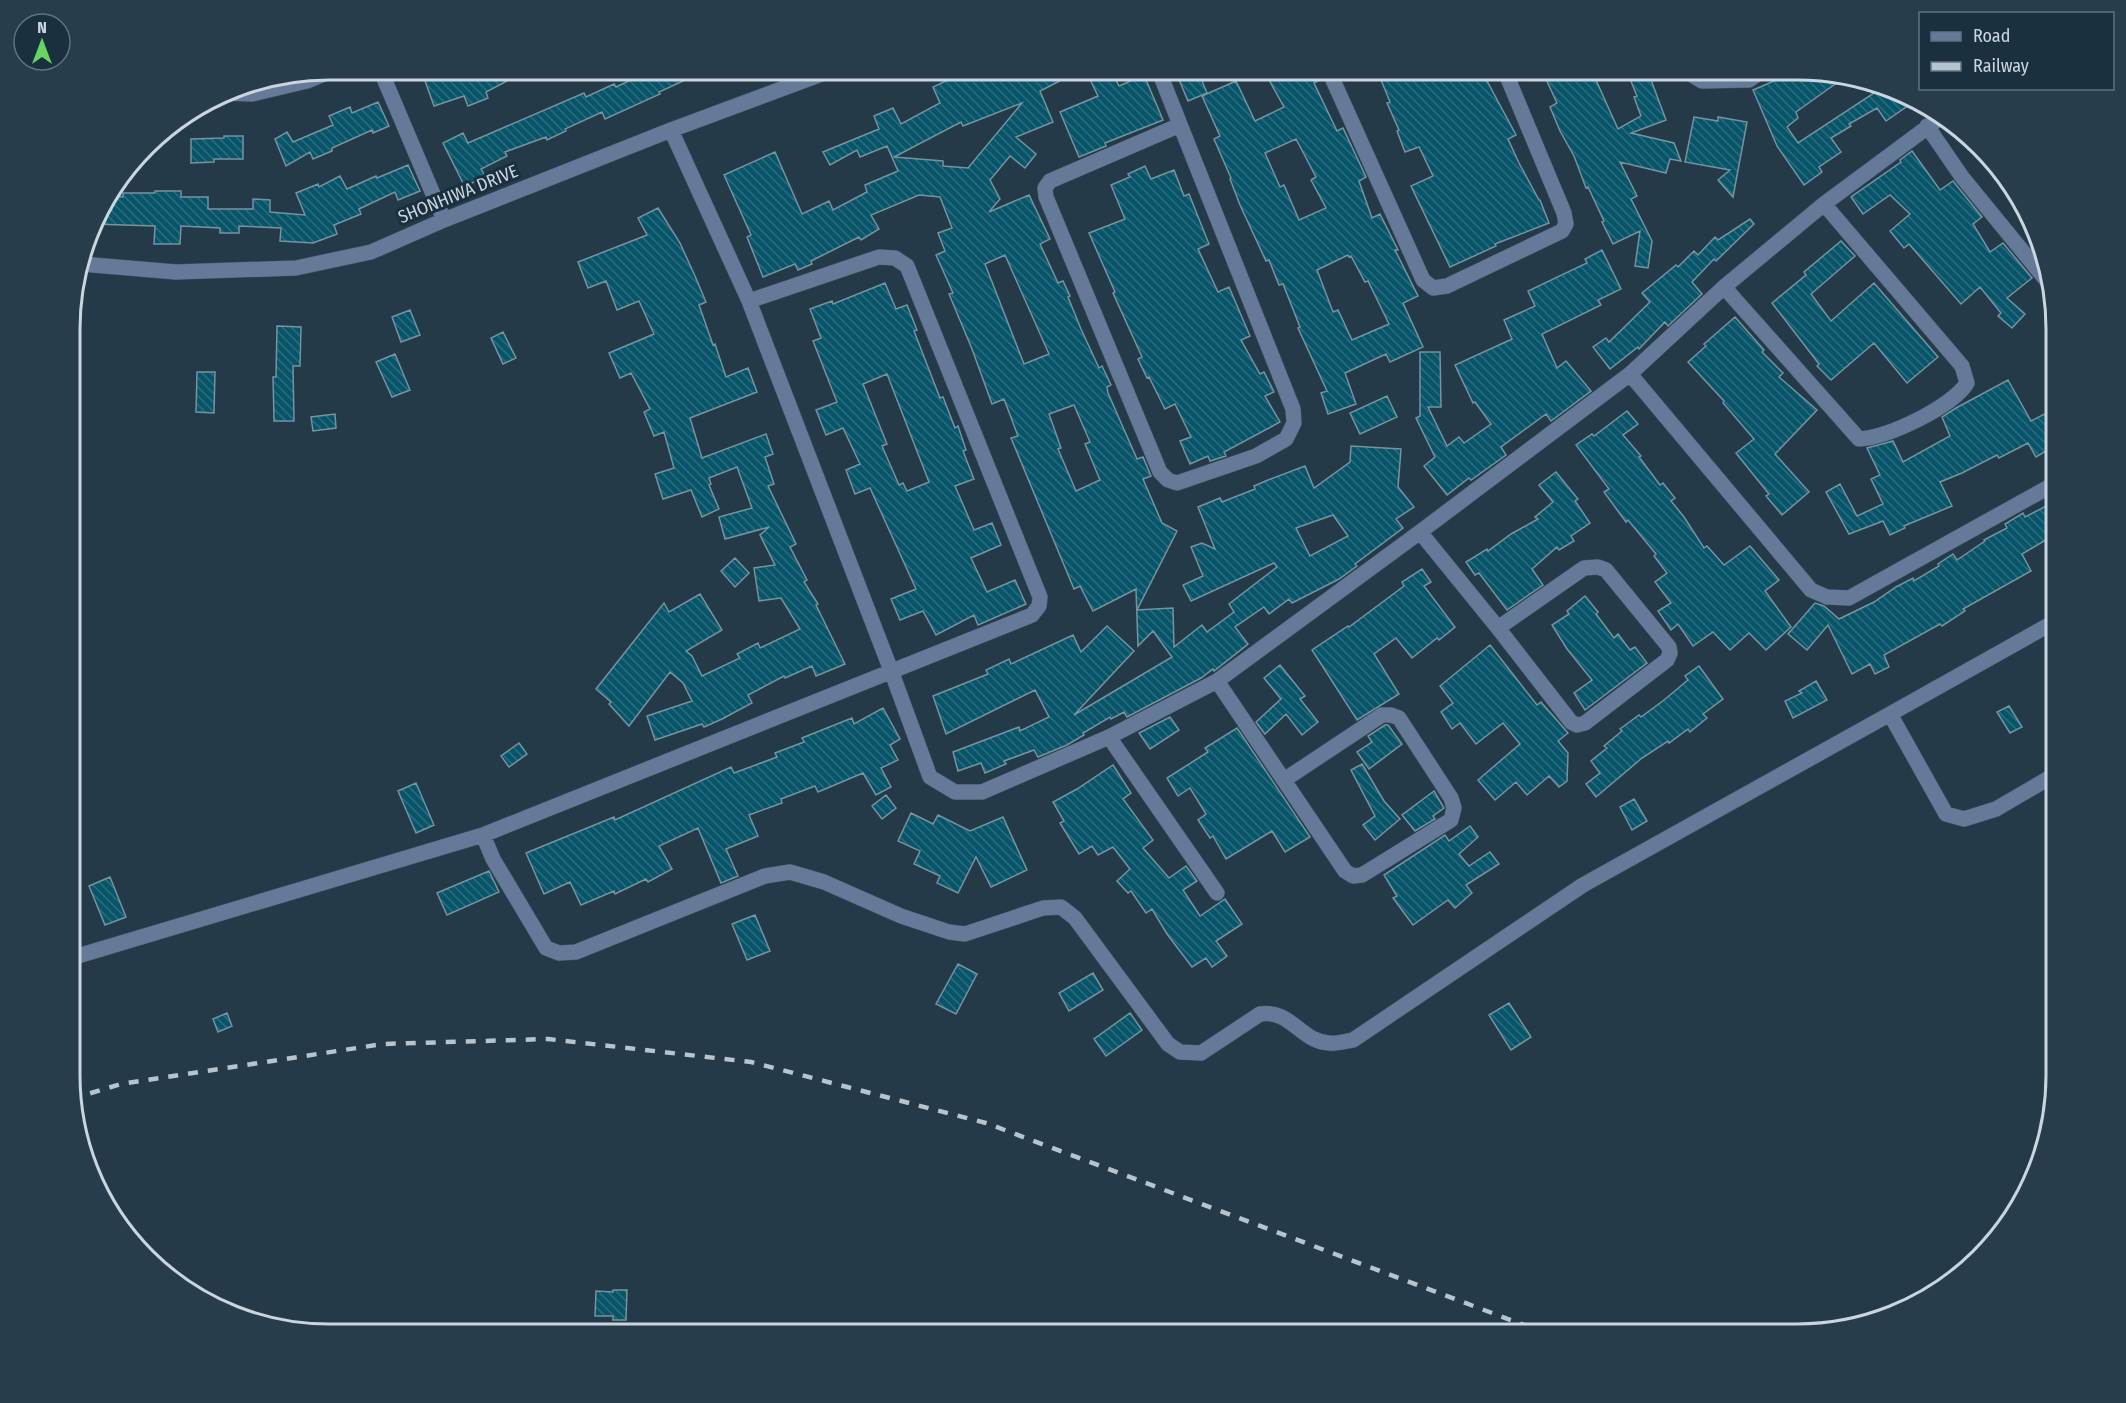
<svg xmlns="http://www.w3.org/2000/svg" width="2126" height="1403" font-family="'Fira Sans Condensed',sans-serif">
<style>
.building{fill:url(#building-back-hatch);stroke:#75949f;stroke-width:1.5;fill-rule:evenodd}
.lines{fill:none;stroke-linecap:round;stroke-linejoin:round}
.minor-casing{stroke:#425664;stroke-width:16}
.minor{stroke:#657999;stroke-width:15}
.rail{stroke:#b6c4ce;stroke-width:4.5;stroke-dasharray:10 10;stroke-linecap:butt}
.labels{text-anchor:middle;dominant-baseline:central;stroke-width:6;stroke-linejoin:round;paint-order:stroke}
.street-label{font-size:18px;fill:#c9d6e0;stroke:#1a303e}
.rim{fill:none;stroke:#c9d6e0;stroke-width:3}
</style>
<defs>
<pattern id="building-back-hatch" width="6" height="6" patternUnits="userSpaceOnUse" patternTransform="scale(1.5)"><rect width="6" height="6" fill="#085569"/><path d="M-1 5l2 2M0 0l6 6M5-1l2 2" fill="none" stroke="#2b6d7e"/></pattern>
</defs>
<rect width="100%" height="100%" fill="#243a49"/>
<path class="building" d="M449 69H530L486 92 488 98 468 106 464 96 434 106 424 78Z
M654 69H709L659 92 660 94 605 119 602 112 565 129 566 131 547 140 546 137 505 152 507 156 481 169 485 176 465 187 443 143 463 133 468 143 584 93 586 97 614 84 616 87Z
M971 69H1083L1040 91 1053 122 1016 137 1036 154 1025 168 1010 156 990 180 1000 199 989 212 1029 195 1050 239 1040 244 1058 283 1063 281 1070 296 1068 297 1081 329 1099 368 1102 366 1111 385 1107 387 1108 393 1137 459 1143 457 1151 476 1143 479 1162 523 1177 531 1137 610 1173 608 1174 647 1202 625 1207 632 1234 612 1229 604 1277 567 1274 563 1191 601 1183 585 1203 576 1191 547 1202 543 1215 549 1198 507 1220 498 1222 502 1255 489 1254 486 1268 480 1305 466 1314 488 1350 462 1351 446 1401 449 1398 487 1414 507 1396 519 1403 528 1355 564 1357 566 1339 579 1292 603 1289 599 1269 614 1264 607 1235 627 1248 644 1214 671 1213 669 1201 678 1127 717 1124 712 1111 719 1110 717 1083 733 1084 735 1067 745 1038 757 1034 750 1004 761 1006 764 985 773 981 763 958 771 953 752 1019 727 1020 731 1049 717 1035 690 946 734 933 696 988 674 986 670 1009 659 1011 664 1073 635 1081 652 1107 626 1134 651 1074 715 1172 657 1153 631 1138 646 1136 589 1093 611 1080 586 1074 589 1011 438 1018 436 1004 399 992 404 972 349 949 294 953 293 936 255 945 251 938 233 952 228 940 197 919 195 871 215 879 229 861 240 859 237 811 261 812 264 798 270 795 264 763 277 747 237 751 235 724 175 775 152 802 214 829 201 833 210 867 192 865 185 898 171 887 146 860 157 857 150 830 165 823 152 879 129 874 116 893 108 901 124 940 103 933 87ZM1022 103 968 168 943 166V161L894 157 961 122 963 126ZM1005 255 1049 354 1024 364 985 264ZM1074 405 1090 442 1085 444 1100 480 1076 491 1058 449 1061 448 1049 414ZM1333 515 1348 536 1310 556 1296 528Z
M1085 69H1111L1119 86 1144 75 1163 120 1105 143 1106 146 1079 157 1060 112 1098 96Z
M1192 69H1197L1207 93 1188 101 1177 75Z
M1290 69H1314L1320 80 1314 83 1337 131 1343 128 1366 177 1359 181 1372 218 1380 214 1398 250H1395L1418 296 1403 303 1423 347 1390 362 1386 354 1345 373 1356 404 1328 414 1321 393 1327 391 1298 328 1300 327 1283 284 1279 285 1269 260 1266 261 1240 205 1230 179 1231 178 1214 139 1220 136 1202 96 1236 81 1255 121 1284 107 1269 80ZM1296 139 1316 177 1311 180 1326 208 1299 220 1284 185 1280 187 1265 153ZM1348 255 1349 257 1351 256 1365 282 1368 281 1389 324 1352 340 1338 310 1333 312 1317 270Z
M1395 69H1418L1423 80 1449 69H1494L1497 77 1487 81 1516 135 1508 139 1519 163 1539 200H1540L1549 223 1495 244 1496 246 1450 267 1411 186 1433 176 1419 147 1405 152 1397 131 1399 130 1387 103 1390 102 1379 75Z
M1558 69H1591L1618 129 1641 116 1634 97 1637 96 1626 69H1672L1673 71 1651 80 1666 120 1631 133 1674 143 1681 161 1670 159 1666 173 1620 162 1637 196 1631 199 1652 241 1648 268 1635 266 1640 231 1613 244 1602 222 1604 221 1588 187 1586 188 1574 156 1560 131 1550 107 1557 103 1544 75Z
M1780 69H1798L1845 77 1796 112 1798 118 1787 127 1798 143 1886 85 1916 100 1886 121 1877 108 1849 124 1851 126 1831 138 1841 152 1819 167 1822 172 1804 185 1777 146 1753 90 1786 76Z
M378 102 389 126 373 133 372 130 332 148V151L313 159 310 152 286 166 275 139 287 132 293 142 333 125 329 116 350 107 352 113Z
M1694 117 1718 121V117L1747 122 1733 197 1718 180 1730 170 1685 162Z
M224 136H243V159H214V162L191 163V139L224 138Z
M1912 151 1940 190 1953 181 1982 217 1973 224 1990 252 2003 243 2032 278 2007 298 2025 314 2012 328 1998 316 2001 313 1980 287 1961 304 1909 244 1904 248 1890 231 1910 214 1890 195 1863 214 1851 197 1901 162 1900 160Z
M408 165 420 191 398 200 395 192 359 209 361 214 334 225 337 234 313 243 280 241 281 228 239 226V233H220V228L181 226 180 244H154L155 226 93 224 96 213 109 196 123 197V193H155V191H181V197H208V209H253V199L270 200V212L305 215 296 193 318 184 319 187 340 176 347 189 376 176 377 178Z
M1145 166 1151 179 1174 170 1184 196 1189 194 1209 244 1198 249 1218 292 1229 287 1250 336 1241 340 1260 374 1264 372 1274 392 1265 396 1280 422 1224 452 1226 456 1210 461 1208 456 1190 464 1180 441 1191 437 1175 404 1165 409 1149 377 1147 378 1138 359 1142 357 1113 293 1115 292 1089 233 1125 219 1111 185 1130 177 1128 174Z
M658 208 680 243 695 276 706 302 699 305 713 345 715 344 726 377 748 368 757 392 690 418 702 458 766 434 773 454 765 457 774 484 768 486 796 544 790 547 807 580 804 582 818 604 816 605 845 664 816 676 812 666 785 678 784 676 748 695 752 703 722 719 704 727 702 724 655 740 647 716 692 701 683 683 670 672 629 726 609 704 611 702 596 689 664 603 669 612 700 594 722 630 686 651 692 656 702 676 740 658 737 654 758 643 760 648 800 629 781 598 759 601 754 568 775 565 760 535 769 527 725 539 719 517 752 508 737 467 709 478 711 484 709 485 719 509 702 517 691 490 663 499 655 474 674 468 664 432 654 436 644 412 650 409 631 373 620 378 609 353 654 334 639 301 617 310 606 281 588 288 578 262 647 235 638 218Z
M1750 219 1754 224 1716 261 1714 259 1692 282 1702 294 1668 326 1665 322 1639 349 1638 347 1610 369 1593 347 1606 338 1609 342 1650 302 1642 293 1676 265 1678 267 1694 251 1698 255 1715 237 1718 240Z
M1841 241 1855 256 1811 294 1831 321 1874 283 1938 357 1907 383 1874 343 1831 380 1817 366 1819 364 1772 303 1806 275 1804 272Z
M1602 250 1621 289 1598 300 1601 305 1542 334 1557 368 1566 361 1591 391 1551 421 1546 414 1501 447 1506 455 1471 480 1469 478 1447 495 1424 466 1435 457 1416 418 1420 416V352H1440L1441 407H1428L1447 446 1459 437 1464 443 1491 424 1475 402 1473 403 1455 365 1512 339 1504 320 1535 306 1528 291 1587 263 1585 259Z
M885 283 896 309 907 305 917 330 914 331 940 398 943 397 955 428 958 426 966 450 963 451 974 479 955 486 974 530 992 523 1001 545 971 558 987 592 1015 580 1026 604 978 625 974 615 936 635 923 611 900 620 891 599 916 589 870 488 855 494 846 470 860 464 843 428 826 435 816 410 837 402 813 341 821 338 810 309 832 301 833 304ZM887 374 929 482 907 491 903 483 899 485 882 446 887 444 863 384Z
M410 310 420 335 401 342 392 317Z
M1735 317 1764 350 1762 352 1783 373 1779 377 1817 410 1775 454 1809 492 1782 515 1766 496 1769 494 1736 453 1754 439 1723 403 1724 401 1688 362 1706 346 1704 344Z
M277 326 301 327 300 366H293L294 421H274L273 377H276Z
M503 332 516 358 503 364 491 338Z
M395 354 410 390 392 397 376 362Z
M197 372H215L214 413 196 412Z
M2008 380 2031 421 2056 408V445L2036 457 2028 443 1999 458 1997 455 1962 473 1940 482 1952 506 1904 526 1905 528 1890 535 1883 521 1849 534 1826 492 1840 484 1857 516 1883 504 1871 479 1880 475 1867 448 1893 441 1903 462 1950 436 1942 417 1956 408Z
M1387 396 1397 417 1360 434 1350 413Z
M1627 411 1638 424 1623 435 1641 456 1639 457 1660 485 1663 483 1675 498 1671 501 1684 517 1704 548 1707 546 1724 565 1750 546 1779 580 1765 591 1791 627 1766 650 1749 633 1730 650 1713 632 1693 646 1678 624 1671 630 1658 611 1671 603 1655 582 1667 573 1654 556 1656 554 1628 520 1626 522 1604 492 1609 489 1576 445 1592 434 1594 436Z
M335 414 336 428 313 431 311 417Z
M1556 472 1578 499 1575 501 1590 523 1571 536 1574 541 1559 550 1557 547 1532 569 1543 585 1507 610 1479 573 1475 575 1466 562 1487 549 1488 551 1511 534 1538 519 1535 517 1553 502 1539 485Z
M2056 501V534L2022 554 2031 571 1963 609 1965 611 1942 626 1940 624 1884 655 1889 667 1875 674 1870 664 1852 674 1828 625 1807 650 1788 634 1815 603 1824 606 1839 619 1874 602 1896 587 1913 578 1914 581 1939 566 1938 564 1953 554 1957 560 1985 541 1984 540 2007 528 2005 524 2023 513 2025 517Z
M735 558 749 573 735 587 721 571Z
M1422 569 1431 582 1424 586 1455 627 1439 640 1437 638 1412 658 1396 638 1374 654 1399 694 1357 720 1312 650 1348 626 1349 627 1404 586 1402 582Z
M1585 596 1598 612 1596 614 1614 638 1618 634 1630 650 1635 647 1647 663 1585 710 1574 693 1592 680 1567 649 1552 625 1569 614 1567 611Z
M1490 645 1537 705 1541 702 1568 733 1558 741 1568 753 1567 781 1559 787 1549 776 1527 795 1516 782 1495 800 1478 780 1520 744 1503 723 1476 744 1460 723 1452 729 1441 712 1453 703 1440 686Z
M1280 665 1305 696 1300 699 1318 722 1302 735 1286 714 1265 734 1256 722 1281 699 1264 678Z
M1699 666 1723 699 1703 714 1707 718 1690 732 1688 729 1669 743 1668 741 1642 758 1596 797 1586 784 1600 773 1591 761 1607 748 1604 746 1622 731 1620 729 1639 715 1641 717 1664 700 1688 680 1685 676Z
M1816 681 1827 700 1793 718 1785 701 1802 693 1799 691Z
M2009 706 2022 727 2010 733 1997 712Z
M883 708 900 739 890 745 898 760 881 768 891 787 876 795 863 773 818 792 815 786 781 799 782 803 749 815 758 836 726 849 738 876 721 883 698 828 659 846 672 869 648 882 646 879 615 894 614 891 581 905 570 882 544 894 526 853 614 817 615 820 731 767 734 773 777 757 775 753 804 742 802 738 852 718 854 724Z
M1170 717 1179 730 1150 749 1139 733Z
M1385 725H1388L1402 744 1369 769 1357 752 1372 742 1368 736Z
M1237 728 1310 837 1285 852 1272 831 1226 859 1213 836 1210 838 1198 820 1206 814 1190 788 1178 796 1167 778 1208 752 1205 748Z
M519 743 527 754 509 767 501 756Z
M1362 764 1384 801 1400 819 1375 840 1363 825 1375 816 1351 770Z
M1113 765 1131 793 1123 799 1153 840 1143 848 1169 878 1186 866 1197 881 1183 890 1200 916 1225 899 1242 924 1216 941 1227 956 1212 967 1206 958 1192 967 1167 934 1152 909 1146 913 1131 891 1128 893 1117 881 1130 869 1113 847 1098 855 1092 846 1079 854 1060 823 1064 821 1053 802 1077 789Z
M416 783 434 825 416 833 398 791Z
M1434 791 1444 808 1433 816 1435 819 1415 831 1402 815Z
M886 795 896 808 882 819 872 806Z
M1634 799 1647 821 1632 830 1620 807Z
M911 813 933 824 938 815 970 831 1003 817 1027 870 991 887 976 857 958 893 937 883 940 876 914 864 920 851 898 841Z
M1470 826 1478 837 1459 854 1469 866 1490 852 1499 864 1466 885 1472 893 1455 908 1448 900 1413 925 1393 898 1397 896 1384 875 1445 835 1449 841Z
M489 871 499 892 447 915 437 893Z
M110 877 126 917 105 925 89 886Z
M755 915 770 951 747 960 732 924Z
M958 964 977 974 956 1014 936 1004Z
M1093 973 1103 990 1069 1011 1059 993Z
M1509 1003 1531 1037 1511 1050 1489 1015Z
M227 1013 232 1026 218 1032 213 1019Z
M1130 1013 1142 1030 1106 1056 1094 1039Z
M613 1290H627L626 1320H613V1316H595L596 1291 613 1292Z"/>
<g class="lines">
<g class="minor-casing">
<path id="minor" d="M380 69 444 220
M1158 69 1293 409 1294 423 1286 439 1256 456 1177 483 1168 480 1160 472 1046 197 1045 188 1050 181 1180 125
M1328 69 1423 280 1433 288 1447 286 1562 231 1566 224 1564 213 1504 69
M1682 69 1702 81 1749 80 1765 69
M223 93 252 94 307 81 336 69
M1927 126 1962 177 2047 281
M671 130 749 301 892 673 930 777 955 792H982L1109 737 1217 681 1420 532 1630 374 1724 287 1824 204 1944 115
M81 264 176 272 296 268 371 252 444 220 671 130 835 69
M1724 287 1859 439C1886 439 1953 406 1967 383L1962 366 1824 204
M1630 374 1811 590 1827 597 1849 598 2056 483
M1420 532 1498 628 1571 722 1577 725 1585 723 1667 660 1670 653 1669 647 1606 570 1598 567 1584 568 1498 628
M2056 621 1890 714 1946 814 1964 819 1996 809 2056 774
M1217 681 1345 871 1353 876 1362 875 1451 820 1454 808 1451 798 1399 718 1391 715H1382L1284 780
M1109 737 1217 893
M483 835 493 859 546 948 559 953 576 952 765 876 790 872 824 882 901 916 949 932 965 934 1043 908 1061 907 1075 918 1168 1044 1180 1052 1201 1053 1260 1014C1291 1009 1301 1042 1329 1043 1337 1044 1346 1041 1353 1040L1583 885 1890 714
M71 958 483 835 1032 615 1039 606 1040 597 907 266 895 258 879 257 749 301"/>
</g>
<use href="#minor" class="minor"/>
<path class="rail" d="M71 1099 121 1084 383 1044 548 1039 751 1062 986 1123 1548 1334"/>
</g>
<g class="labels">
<g class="street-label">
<text transform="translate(458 194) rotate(-22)">SHONHIWA DRIVE</text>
</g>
</g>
<path d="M0 0H2126V1403H0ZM329 80H1797A249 249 0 0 1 2046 329V1075A249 249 0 0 1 1797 1324H329A249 249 0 0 1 80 1075V329A249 249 0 0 1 329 80Z" fill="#283d4b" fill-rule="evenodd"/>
<path class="rim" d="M329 80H1797A249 249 0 0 1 2046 329V1075A249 249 0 0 1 1797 1324H329A249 249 0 0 1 80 1075V329A249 249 0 0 1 329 80Z"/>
<rect x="1919" y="12" width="195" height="78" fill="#1a303e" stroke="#60727f" stroke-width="1.5"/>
<rect x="1931" y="32" width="30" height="9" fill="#657999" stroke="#60727f" stroke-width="1.5"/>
<text x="1973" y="42" font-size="18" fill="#c9d6e0">Road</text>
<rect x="1931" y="62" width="30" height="9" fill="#b6c4ce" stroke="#60727f" stroke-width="1.5"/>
<text x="1973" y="72" font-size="18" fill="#c9d6e0">Railway</text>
<g transform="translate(42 42)"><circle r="28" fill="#1a303e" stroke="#60727f" stroke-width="1.5"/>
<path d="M0-4.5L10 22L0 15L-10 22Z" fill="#67d465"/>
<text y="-9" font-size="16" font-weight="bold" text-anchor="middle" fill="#c9d6e0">N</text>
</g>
</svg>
